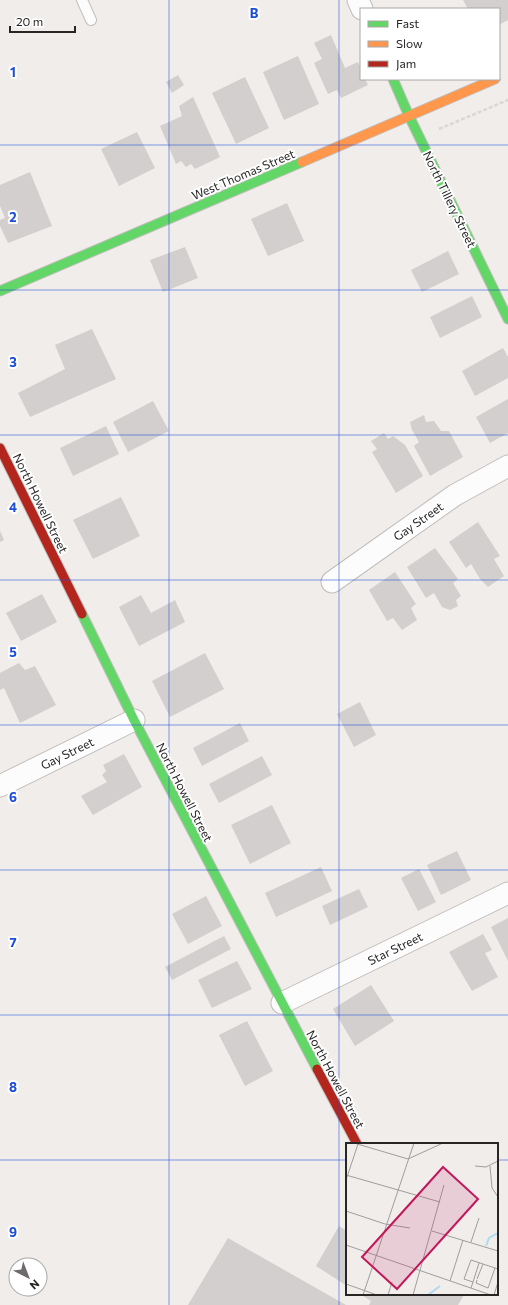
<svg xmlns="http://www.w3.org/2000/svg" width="508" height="1305" font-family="Commissioner,sans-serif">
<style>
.building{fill:#d2cfce}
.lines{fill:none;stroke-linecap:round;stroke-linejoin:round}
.lane-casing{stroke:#c1bebc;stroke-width:12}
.street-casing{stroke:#c1bebc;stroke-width:23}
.fast-casing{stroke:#c1bebc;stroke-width:11}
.slow-casing{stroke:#c1bebc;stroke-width:11}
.jam-casing{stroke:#c1bebc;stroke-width:11}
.path{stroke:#d9d8d7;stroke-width:2.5;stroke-dasharray:4 2;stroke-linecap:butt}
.lane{stroke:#fdfcfc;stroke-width:10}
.street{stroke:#fdfcfc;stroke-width:21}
.fast{stroke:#63d668;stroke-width:9}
.slow{stroke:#ff974d;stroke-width:9}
.jam{stroke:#b3261e;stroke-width:9}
.grid{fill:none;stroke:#1d4ed8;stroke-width:1;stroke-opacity:0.55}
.labels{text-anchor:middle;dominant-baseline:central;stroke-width:4;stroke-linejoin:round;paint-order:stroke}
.street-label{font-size:12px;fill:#282524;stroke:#fff}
.inset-river{fill:none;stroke:#afdbf1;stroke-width:2}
.inset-road{fill:none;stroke:#a09d9b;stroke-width:1}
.view{fill:#c2185b;fill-opacity:0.15;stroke:#c2185b;stroke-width:2}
.inset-edge{fill:none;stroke:#282524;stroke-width:2}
.grid-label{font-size:13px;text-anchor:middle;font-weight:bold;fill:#1d4ed8;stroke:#fff;stroke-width:4;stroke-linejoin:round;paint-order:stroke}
</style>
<rect width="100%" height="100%" fill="#f0edeb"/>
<path class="building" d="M463 0H508V20L499 25V9H468Z
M331 35 345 68 358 62 361 69V79H365L368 85 341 98 337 90 328 94 314 63 322 59 314 43Z
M298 56 319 104 284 120 263 72Z
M178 75 184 85 172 93 166 82Z
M245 77 269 128 236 144 212 93Z
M193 97 220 157 195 169 191 164 186 167 181 161 176 164 160 126 182 116 179 106Z
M137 132 155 168 119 186 101 149Z
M30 172 52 226 8 243 0 226V220L5 218 0 206V185Z
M287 203 304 241 268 256 251 219Z
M185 247 198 278 163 292 150 260Z
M448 251 459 274 422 292 411 270Z
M472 296 482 317 440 338 430 317Z
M92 329 116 379 30 417 18 393 65 369 55 345Z
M503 348 508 357V378L475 396 462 371Z
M508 399V433L490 443 476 417Z
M153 401 169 431 128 452 113 422Z
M424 415 426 422 434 421 441 431H449L463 457 430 476 414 446 419 442 412 430 410 422Z
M106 426 119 454 73 476 60 448Z
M384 433 388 439 393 436 405 445 423 476 396 493 372 452 377 449 371 441Z
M121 497 140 536 93 559 73 520Z
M478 522 500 556 494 559 504 576 488 587 480 579 471 564 466 568 449 542Z
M0 531 4 540 0 542Z
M435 548 458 579 453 583 461 596 456 600 458 606 450 610 442 607 434 593 426 598 407 567Z
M395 572 416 604 411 608 417 620 402 630 393 618 387 621 369 590Z
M42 594 57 622 21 641 6 613Z
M141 595 151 613 175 600 185 622 139 646 119 607Z
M205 653 224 689 170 717 152 681Z
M19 663 25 670 35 666 56 705 20 723 4 688 0 690V673Z
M360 702 376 735 354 747 337 714Z
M240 723 249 741 202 766 193 748Z
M124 754 142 787 93 815 81 796 107 782 102 775 106 771 103 765Z
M262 756 272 775 219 803 209 784Z
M272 805 291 843 250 864 231 825Z
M457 851 471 880 441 895 427 865Z
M321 867 332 891 276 917 265 893Z
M419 869 436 902 418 911 401 878Z
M359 889 368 907 330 925 322 906Z
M206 896 222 926 188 944 172 914Z
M508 918V961L491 927Z
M483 934 492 950 485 953 498 977 472 991 449 952Z
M224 936 231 949 172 980 165 967Z
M237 961 252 989 212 1008 198 980Z
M371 985 394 1021 355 1046 333 1009Z
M247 1021 273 1071 245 1086 219 1035Z
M339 1226 347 1231V1286L316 1266Z
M228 1238 346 1305H188Z
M360 1294H462L464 1295 458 1305H369L371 1301Z"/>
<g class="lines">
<g class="lane-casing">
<path id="lane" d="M82 0 91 20"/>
</g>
<g class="street-casing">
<path id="street" d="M358 0 362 9
M332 582 455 495 508 466
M0 786 134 720
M282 1003 508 893"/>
</g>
<g class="fast-casing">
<path id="fast" d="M393 79 409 116 508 319
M0 291 302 162
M82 614 134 720 317 1069"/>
</g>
<g class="slow-casing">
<path id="slow" d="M302 162 495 79"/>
</g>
<g class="jam-casing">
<path id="jam" d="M0 448 82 614
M317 1069 357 1144"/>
</g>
<path class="path" d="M439 129 508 100"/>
<use href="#lane" class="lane"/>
<use href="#street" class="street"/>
<use href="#fast" class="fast"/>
<use href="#slow" class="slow"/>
<use href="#jam" class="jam"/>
</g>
<path class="grid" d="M169 0V1305M339 0V1305M0 145H508M0 290H508M0 435H508M0 580H508M0 725H508M0 870H508M0 1015H508M0 1160H347M497 1160H508"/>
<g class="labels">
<g class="street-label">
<text transform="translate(243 174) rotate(-23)">West Thomas Street</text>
<text transform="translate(450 199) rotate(64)">North Tillery Street</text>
<text transform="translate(41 503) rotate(64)">North Howell Street</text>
<text transform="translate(418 521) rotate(-35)">Gay Street</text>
<text transform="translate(67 753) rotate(-26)">Gay Street</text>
<text transform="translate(185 792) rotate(63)">North Howell Street</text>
<text transform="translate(395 948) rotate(-26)">Star Street</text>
<text transform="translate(336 1079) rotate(62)">North Howell Street</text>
</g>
</g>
<g transform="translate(346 1143)">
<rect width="152" height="152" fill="#f0edeb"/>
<path class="inset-river" d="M140 103 143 95 152 90M82 152 94 143"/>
<path class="inset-road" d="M8 0 62 16 97 0M129 23 140 24 152 18M144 23 146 45 152 54M0 32 94 59M0 37 12 1M0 68 39 81 64 85M86 88 152 108M125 99 133 75M0 102 145 152M131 136 137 121M131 137 130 140 142 145 149 125M104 138 117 97M127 139 133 120M0 141 31 152M125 145 127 139 118 136 125 117 152 126M17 152 68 0M42 152 46 139M67 152 98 42M148 152 152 139"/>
<path class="view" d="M97 24 132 56 51 146 16 114Z"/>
<rect width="152" height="152" class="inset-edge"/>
</g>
<g class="grid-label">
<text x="254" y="18">B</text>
<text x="13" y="77">1</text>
<text x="13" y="222">2</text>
<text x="13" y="367">3</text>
<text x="13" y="512">4</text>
<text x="13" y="657">5</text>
<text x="13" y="802">6</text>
<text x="13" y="947">7</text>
<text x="13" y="1092">8</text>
<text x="13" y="1237">9</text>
</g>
<rect x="360" y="8" width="140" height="72" fill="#ffffff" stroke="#a9a8a7"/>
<rect x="368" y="21" width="20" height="6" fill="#63d668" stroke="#a9a8a7"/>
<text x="396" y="28" font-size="12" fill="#282524">Fast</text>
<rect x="368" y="41" width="20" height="6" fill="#ff974d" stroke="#a9a8a7"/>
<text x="396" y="48" font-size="12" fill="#282524">Slow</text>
<rect x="368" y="61" width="20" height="6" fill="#b3261e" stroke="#a9a8a7"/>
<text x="396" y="68" font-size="12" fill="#282524">Jam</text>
<g transform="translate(28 1277) rotate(138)"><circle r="19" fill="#ffffff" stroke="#a9a8a7"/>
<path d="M0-3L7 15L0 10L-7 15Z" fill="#6e6b6a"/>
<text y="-6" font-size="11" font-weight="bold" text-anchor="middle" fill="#282524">N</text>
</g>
<path d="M10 26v6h65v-6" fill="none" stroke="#282524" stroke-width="2"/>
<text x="16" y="26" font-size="12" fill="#282524" stroke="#ffffff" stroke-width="3" paint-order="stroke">20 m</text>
</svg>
